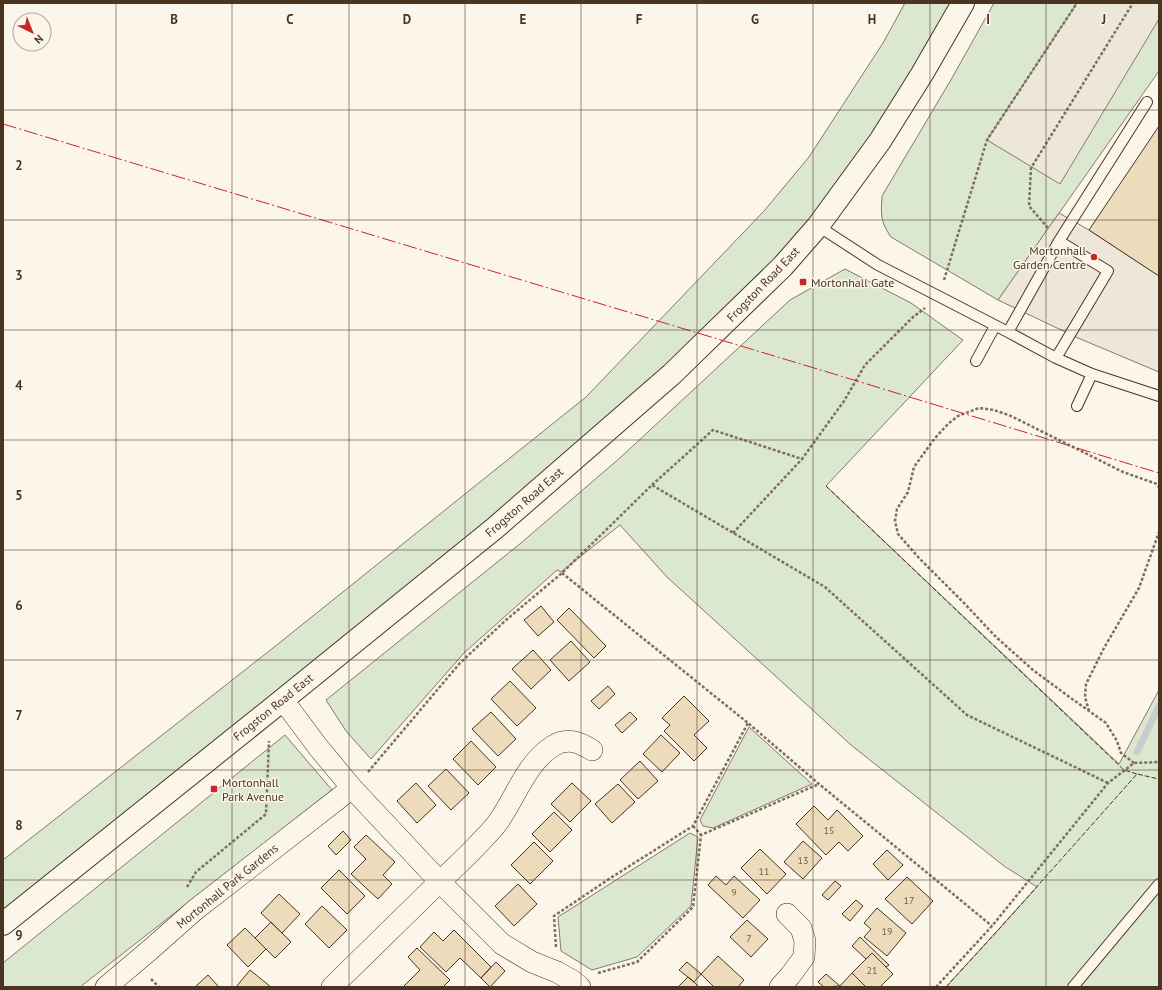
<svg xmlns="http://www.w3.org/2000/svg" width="1162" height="990" font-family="'PT Sans',sans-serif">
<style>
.green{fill:#dce7d0;stroke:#887966}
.parking{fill:#ede7d9;stroke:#887966}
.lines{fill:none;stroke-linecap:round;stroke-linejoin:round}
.stream{stroke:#c9cecd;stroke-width:7}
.building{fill:#ecdcbc;stroke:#4a3520}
.service-casing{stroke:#4a3520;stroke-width:12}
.minor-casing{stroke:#4a3520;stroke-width:22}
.secondary-casing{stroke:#4a3520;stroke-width:24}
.path{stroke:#7f6f5c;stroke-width:2.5;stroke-dasharray:3 2;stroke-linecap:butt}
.service{stroke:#fbf6e9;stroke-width:10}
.minor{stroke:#fbf6e9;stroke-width:21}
.secondary{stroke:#fbf6e9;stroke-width:22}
.fence{stroke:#4a3520;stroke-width:1;stroke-dasharray:5 2;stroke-linecap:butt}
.power{stroke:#c62828;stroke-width:1;stroke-dasharray:14 3 2 3;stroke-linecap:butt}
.grid{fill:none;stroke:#4a3520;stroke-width:1;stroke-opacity:0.55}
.poi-dot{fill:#c62828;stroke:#fbf6e9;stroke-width:1.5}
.labels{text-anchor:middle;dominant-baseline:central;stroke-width:3;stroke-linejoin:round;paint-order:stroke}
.number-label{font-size:10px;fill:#725f47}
.poi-label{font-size:12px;fill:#4a3520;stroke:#fbf6e9;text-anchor:start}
.street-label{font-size:12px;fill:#4a3520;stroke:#fbf6e9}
.grid-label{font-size:13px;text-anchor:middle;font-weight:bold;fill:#4a3520;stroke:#fbf6e9;stroke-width:3;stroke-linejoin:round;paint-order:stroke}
</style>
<rect width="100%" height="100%" fill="#fbf6e9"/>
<path class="green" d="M905 3H963L880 141 672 374 3 924V860L273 648 586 397 764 211 809 157 883 43Z
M994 3H1159V71L998 300 891 237C880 221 881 214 882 196L952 78Z
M845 269 911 303 963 340 826 486 1119 764 1159 690V987H946L1037 887 1004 866 851 745 667 577 620 525 561 572 557 570 464 653 371 759 346 731 326 700 521 543 621 457 790 300Z
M749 727 812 784 713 828 703 826 700 820Z
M285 735 332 790 80 987H3V963Z
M690 833 698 837 691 906 637 957 592 970 561 951 558 917Z"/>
<path class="parking" d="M1077 3H1159V19L1060 184 987 140Z
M1059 213 1089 230 1159 276V372L1078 338 998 300Z"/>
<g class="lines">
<path class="stream" d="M1137 752 1159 706"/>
</g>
<path class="building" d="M1159 126V276L1089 230Z
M541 606 554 622 538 636 524 620Z
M569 608 606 646 594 658 557 620Z
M571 641 590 662 569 681 550 660Z
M533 650 551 670 531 689 512 669Z
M510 681 536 708 517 726 491 699Z
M608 686 615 694 599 709 591 701Z
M684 696 709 721 694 735 707 748 694 761 664 731 670 725 662 718Z
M491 712 516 739 498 756 472 729Z
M630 712 637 719 622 733 615 725Z
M661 735 680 753 662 772 643 754Z
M471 741 496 767 478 785 453 759Z
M640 761 658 781 638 799 620 780Z
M446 769 469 793 451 810 428 786Z
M416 783 436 805 417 823 397 801Z
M572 783 591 801 570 822 551 804Z
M618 784 635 802 612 823 595 804Z
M814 806 828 820 837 810 863 836 848 851 839 842 826 855 796 824Z
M554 812 572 830 550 852 532 834Z
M343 831 351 840 336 855 328 846Z
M366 835 395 862 383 875 392 884 378 899 351 874 366 859 354 847Z
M803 841 822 858 803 879 784 862Z
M534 842 553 861 530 884 511 865Z
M760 849 786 874 767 894 741 868Z
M887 850 903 865 888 880 873 864Z
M339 870 365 896 347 914 321 888Z
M716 876 726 885 734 876 760 900 743 918 708 885Z
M907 877 933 901 912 924 885 899Z
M835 881 841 886 828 900 822 895Z
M518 884 537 904 514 926 495 906Z
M279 894 300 914 282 933 261 913Z
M856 900 863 906 850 921 842 914Z
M322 906 347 930 329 948 305 924Z
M877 908 906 933 887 956 864 937 871 929 864 923Z
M747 920 768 939 751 957 730 937Z
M271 922 291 942 275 958 255 938Z
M245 928 266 949 248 967 227 945Z
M454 930 491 967 481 978 460 958 446 972 420 947 434 932 443 941Z
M860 937 889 965 886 967 872 953 866 959 852 946Z
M417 948 450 980 443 987H403L420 970 408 957Z
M872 953 893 974 880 987H866L852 973Z
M718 956 744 980 738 987H714L701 974Z
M496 962 505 971 490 987 481 978Z
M687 962 701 974 694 982 679 970Z
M250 970 271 987H236Z
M852 973 866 987H839Z
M826 974 840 986 824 987 818 982Z
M208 975 219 987H195Z
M688 977 694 982 699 987H678Z"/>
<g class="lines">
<g class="service-casing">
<path id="service" d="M818 226 878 265 1008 332 1056 358 1092 374 1159 396
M1059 241 1147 102
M1008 332 1059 241 1108 271 1056 358
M976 361 995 326
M1077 406 1092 374
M1073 987 1159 884"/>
</g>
<g class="minor-casing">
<path id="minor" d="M283 700 318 747 352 788 440 882 502 944 532 962 557 972 573 981 580 987
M106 987 151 949 195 910 352 788
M332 987C366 954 399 921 432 889 450 872 468 856 484 838 489 833 494 828 498 822 516 797 526 763 553 746 567 737 579 742 592 750
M780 987 790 976 804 957 805 941 801 928 787 914"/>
</g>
<g class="secondary-casing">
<path id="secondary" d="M3 924 269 711 495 528 672 374 783 266 818 226 880 141 922 74 963 3"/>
</g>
<path class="path" d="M1048 228 1029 206 1031 168 1133 3
M944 280 987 140 1077 3
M652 485 713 430 802 459 844 401 865 365 913 317 925 308
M733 533 802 459
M562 573 748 723 819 784 992 926
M1089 711 1085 697 1086 684 1104 648 1139 588 1159 532
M1134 763 1121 753 1117 741 1106 723 1068 696 1033 670 996 637 964 603 919 558 898 534 895 521 897 509 908 492 914 467 935 438 948 424 958 416 979 408 994 410 1011 416 1123 472 1157 484 1159 487
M368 772 460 663 506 620 562 573 652 485 825 587 967 715 1108 783
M693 826 701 835
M187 887 196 872 266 814 269 741
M556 947 554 916 612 877 693 826 748 723
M598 973 637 962 693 907 701 835 819 784
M151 979 159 987
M936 987 992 926 1108 783 1134 763 1159 762"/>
<use href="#service" class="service"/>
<use href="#minor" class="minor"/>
<use href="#secondary" class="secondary"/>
<path class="fence" d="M826 486 1124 770 1137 774
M946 987 1001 927 1137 774 1159 779"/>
<path class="power" d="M3 124 834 374 1159 473"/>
</g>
<path class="grid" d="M116 3V987M232 3V987M349 3V987M465 3V987M581 3V987M697 3V987M813 3V987M930 3V987M1046 3V987M3 110H1159M3 220H1159M3 330H1159M3 440H1159M3 550H1159M3 660H1159M3 770H1159M3 880H1159"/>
<g class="poi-dot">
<circle cx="1094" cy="257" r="4"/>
<rect x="799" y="278" width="8" height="8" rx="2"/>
<rect x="210" y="785" width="8" height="8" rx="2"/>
</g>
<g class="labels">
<g class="number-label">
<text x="829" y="830">15</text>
<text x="803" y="860">13</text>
<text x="764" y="871">11</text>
<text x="734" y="892">9</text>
<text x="909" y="900">17</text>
<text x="887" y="931">19</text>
<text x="749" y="938">7</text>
<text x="872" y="970">21</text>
</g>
<g class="poi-label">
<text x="1086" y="250" text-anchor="end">Mortonhall<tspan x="1086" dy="14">Garden Centre</tspan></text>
<text x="811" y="282">Mortonhall Gate</text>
<text x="222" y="782">Mortonhall<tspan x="222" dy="14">Park Avenue</tspan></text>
</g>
<g class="street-label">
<text transform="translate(763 284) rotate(-46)">Frogston Road East</text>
<text transform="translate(524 502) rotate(-41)">Frogston Road East</text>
<text transform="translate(273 707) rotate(-39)">Frogston Road East</text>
<text transform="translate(227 886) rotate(-39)">Mortonhall Park Gardens</text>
</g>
</g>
<g class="grid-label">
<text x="174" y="24">B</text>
<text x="290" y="24">C</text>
<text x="407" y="24">D</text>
<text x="523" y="24">E</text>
<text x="639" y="24">F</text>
<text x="755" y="24">G</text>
<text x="872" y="24">H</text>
<text x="988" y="24">I</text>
<text x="1104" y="24">J</text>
<text x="19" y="170">2</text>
<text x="19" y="280">3</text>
<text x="19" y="390">4</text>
<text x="19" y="500">5</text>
<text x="19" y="610">6</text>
<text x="19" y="720">7</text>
<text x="19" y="830">8</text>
<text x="19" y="940">9</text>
</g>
<rect width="1162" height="990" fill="none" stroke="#4a3520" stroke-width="8"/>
<g transform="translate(32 32) rotate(137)"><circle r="19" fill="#fbf6e9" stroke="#b4a999"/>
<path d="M0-3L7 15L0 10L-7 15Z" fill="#c62828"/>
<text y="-6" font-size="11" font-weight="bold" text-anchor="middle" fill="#4a3520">N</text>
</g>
</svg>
